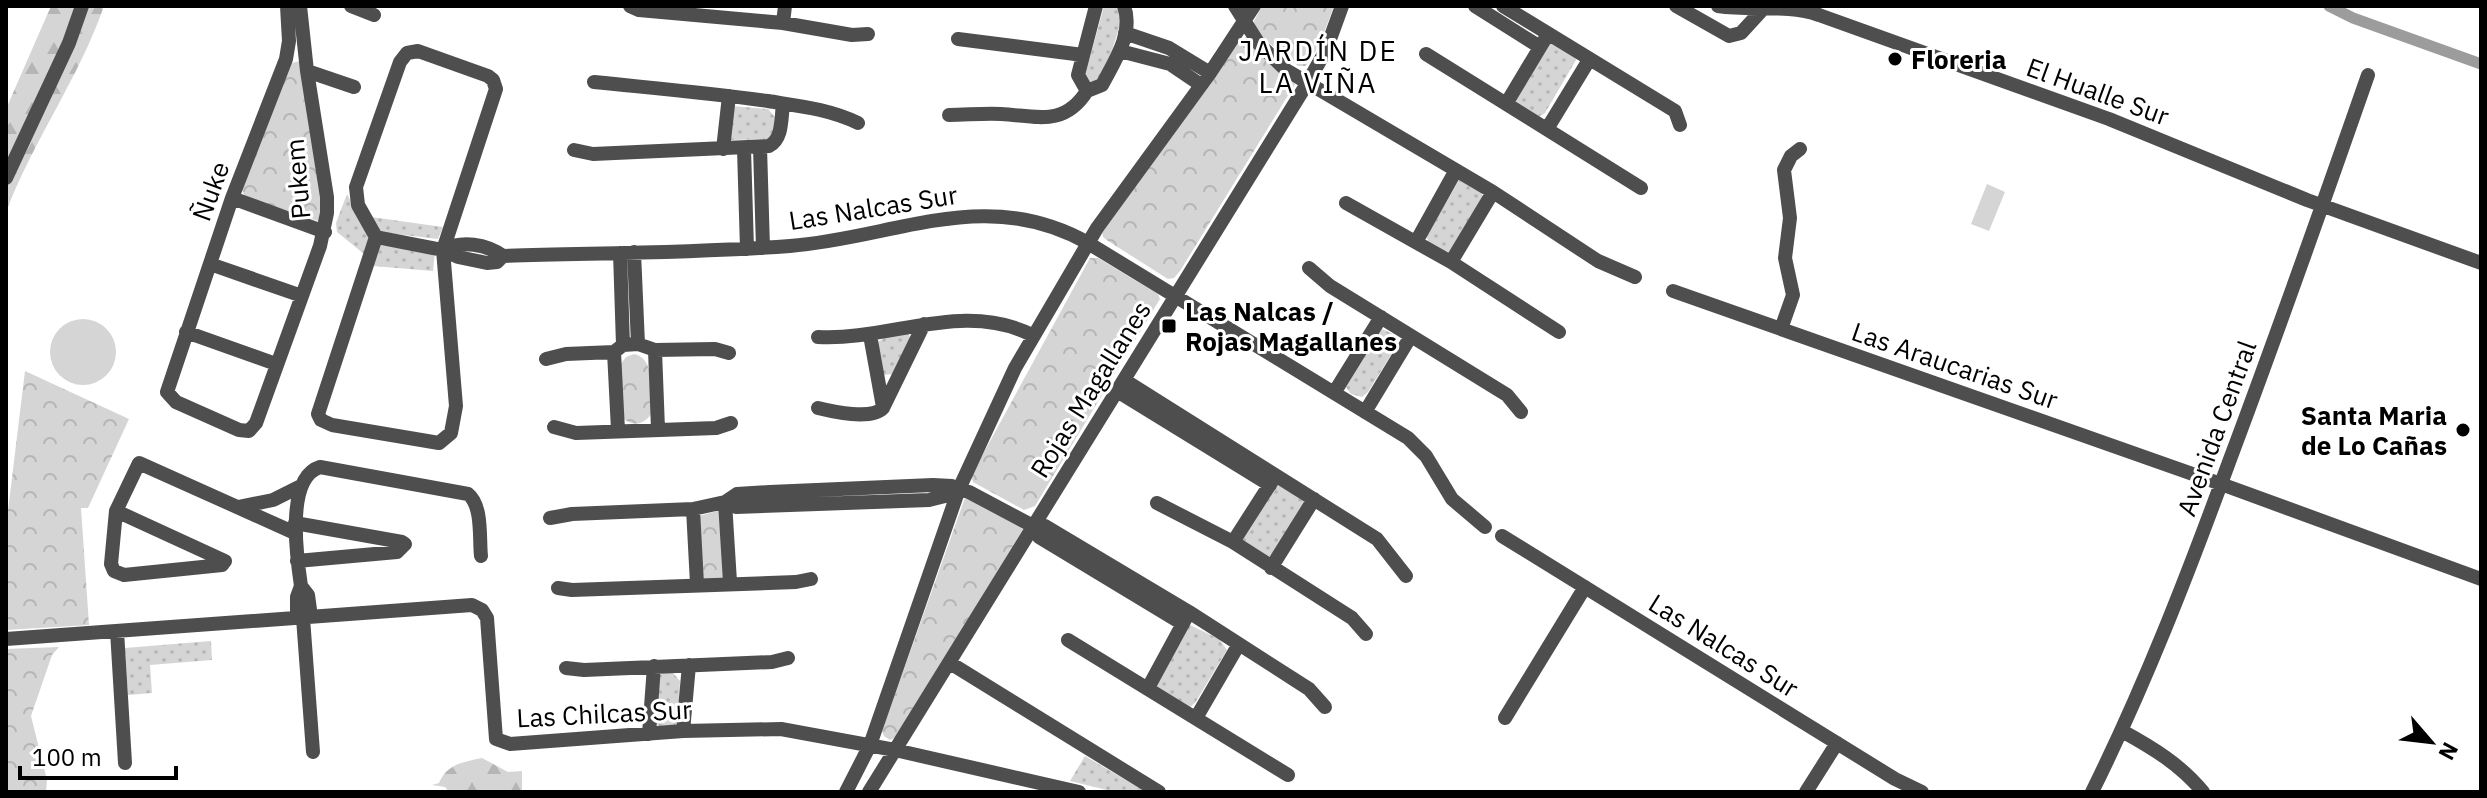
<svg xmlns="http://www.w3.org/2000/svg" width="2487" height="798" font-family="'IBM Plex Sans',sans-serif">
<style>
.grass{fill:url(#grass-dots)}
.forest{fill:url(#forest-firs)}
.park{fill:url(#park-crowns)}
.garden{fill:#d5d5d5}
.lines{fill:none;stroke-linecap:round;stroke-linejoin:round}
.canal{stroke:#9c9c9c;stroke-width:11}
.minor{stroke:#4e4e4e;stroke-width:14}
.poi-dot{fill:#000;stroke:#fff;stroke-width:3}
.labels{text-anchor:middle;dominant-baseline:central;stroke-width:6;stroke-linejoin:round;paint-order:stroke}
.poi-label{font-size:26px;font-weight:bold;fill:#000;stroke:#fff;text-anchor:start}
.street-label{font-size:26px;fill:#000;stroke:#fff}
.neighbourhood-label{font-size:28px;letter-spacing:2px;fill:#000;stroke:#fff}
</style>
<defs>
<pattern id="grass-dots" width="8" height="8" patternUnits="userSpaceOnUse" patternTransform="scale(2)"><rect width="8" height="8" fill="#d5d5d5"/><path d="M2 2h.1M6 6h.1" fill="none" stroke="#b5b5b5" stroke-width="1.8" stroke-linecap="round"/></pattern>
<pattern id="forest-firs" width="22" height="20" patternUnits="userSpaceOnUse" patternTransform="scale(2)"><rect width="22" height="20" fill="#d5d5d5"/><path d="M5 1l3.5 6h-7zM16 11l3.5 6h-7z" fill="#b5b5b5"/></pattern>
<pattern id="park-crowns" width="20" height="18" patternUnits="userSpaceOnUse" patternTransform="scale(2)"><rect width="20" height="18" fill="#d5d5d5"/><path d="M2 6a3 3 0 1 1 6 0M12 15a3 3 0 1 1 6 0" fill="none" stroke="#b5b5b5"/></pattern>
</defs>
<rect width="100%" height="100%" fill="#fff"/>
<path class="grass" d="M1104 6 1117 7 1122 18 1109 60 1095 86 1083 83Z
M1545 38 1575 56 1576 60 1545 113 1538 117 1513 103Z
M733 106 768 109 776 118 771 139 729 140Z
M1459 180 1481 191 1483 197 1451 251 1445 252 1428 242 1427 236Z
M347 194 370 238 364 254 337 232 336 223Z
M371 217 443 227 438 239 379 232Z
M379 245 435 251 433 271 373 266Z
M1382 329 1395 335 1397 345 1368 392 1362 397 1351 394 1346 387Z
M908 333 911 339 893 374 883 375 878 342 886 337Z
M1281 482 1306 503 1271 559 1242 544C1244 524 1263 492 1281 482Z
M1190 625 1219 639 1227 650 1195 703 1190 707 1156 688 1154 680Z
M211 641 212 660 150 665 152 693 128 695 125 648Z
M663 673H673L680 681 678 721 674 726 660 727 655 722 659 676Z
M1085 756 1146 792H1115L1070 781Z"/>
<path class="forest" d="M51 6H104C79 78 33 141 6 212V109Z
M482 758 508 772 522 771V792H449L445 787 432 785 439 783C447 764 463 762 482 758Z"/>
<path class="park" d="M1262 6H1334L1319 46 1306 66H1298L1255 32 1254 21Z
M1246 37 1295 84 1180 271 1174 278 1168 279 1108 241 1103 237 1102 231 1238 42Z
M304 60 321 195V222L244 196 242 188 288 64Z
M1090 258H1098L1158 294 1160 299 1035 506 1024 510 973 482 971 476Z
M634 354C657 359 650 395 651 414 644 425 632 427 623 418L620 365 626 357Z
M25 371 129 419 88 508H81L89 625 6 630V527Z
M966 495 1023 529 896 737 890 740 884 736 882 731Z
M717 511 720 512 724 574 722 578 702 580 699 516Z
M59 647 52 655 31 716 47 780 46 792H6V649Z"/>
<path class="garden" d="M1987 184 2005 192 1989 231 1971 224Z
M50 352a33 33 0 1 1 66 0a33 33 0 1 1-66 0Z"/>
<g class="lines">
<path class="canal" d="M2329 6 2353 18 2481 64"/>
<path class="minor" d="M287 6 289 41 286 59 232 198 167 392 176 402 239 430 249 431 256 423 320 246 327 213V197L307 71 300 6
M351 6 374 15
M630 6 639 10 783 23 852 35 868 34
M1235 6 1259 44 1286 70 1493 192 1598 261 1635 277
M1475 6 1540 47
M1503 6 1675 111 1680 125
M1676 6 1729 36 1741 33 1763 9
M1718 6C1751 11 1786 4 1819 15L2109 119 2307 200 2481 263
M783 23 785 6
M1125 33 1169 48 1210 73
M958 39 1083 55
M418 51 488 76 493 80 496 89 443 250 456 406 451 433 439 443 332 425 321 420 318 414 376 237 358 205 356 187 400 62 407 53Z
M1120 51 1170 64 1201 85
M1426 54 1641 188
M307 71 354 87
M594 82C652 88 710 93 768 101 799 106 829 109 858 123
M1087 91 1102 85C1114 62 1134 33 1124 6
M1087 91 1078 75 1096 6
M1506 104 1548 34
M949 115C966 115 984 113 1001 114 1037 116 1064 127 1087 91
M1547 129 1589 60
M760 147 763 248
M723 149 729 96
M744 149 747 249
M574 150 593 154 769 146C783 139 781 118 783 104
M6 178 69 43 82 6
M232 198 325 232
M1346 203 1451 262 1559 332
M376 237 443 250 458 257 487 263 497 262 503 256
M1416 242 1456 170
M443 250C462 240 486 244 503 256
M634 252 638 344
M620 253 623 345
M503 256C598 253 695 253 790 246 895 238 986 185 1088 243L1408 438 1426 456 1452 499 1485 527
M1451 262 1493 192
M210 264 302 296
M1309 268 1330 286 1507 395 1521 412
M1673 291 2221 484 2481 579
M1781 329 1793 295 1785 258 1790 218 1784 170 1791 156 1800 149
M186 332 276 364
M870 335 883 407
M818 337C890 341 963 300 1032 335
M655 350 658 429
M614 352 618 430
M546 359 566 354 614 352 623 345 638 344 655 350 715 349 729 353
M1124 380 1377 539 1406 576
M1117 391 1270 485
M1334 393 1381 317
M818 408C834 412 872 420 883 408
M883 408 924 324
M1365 412 1411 336
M554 427 576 433 716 428 731 423
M725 502 736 507 929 500 949 495 959 489
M725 502 730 582
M1157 503 1233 542 1352 618 1366 634
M238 507 273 500 301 486
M693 509 697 584
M116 511 225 561 222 565 124 575 114 571 111 564 116 511 139 463 295 533
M550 518 572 514 693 509 725 502 737 494 770 492 933 485 952 486 969 492 1033 526H1045L1055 532 1189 612 1309 689 1325 707
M295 523 402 542 405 544 397 552 297 561
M1033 526 1039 537 1183 624
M1502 536 1895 779 1922 792
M1233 542 1274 478
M1271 568 1314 499
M301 586C297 559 285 478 320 467L468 494C483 506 479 539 481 556
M558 588 572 590 796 582 811 579
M297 618V597L301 586 308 595 311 617
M303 618 313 752
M117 631 125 763
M6 639 472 605 482 610 487 618 496 739 510 744 683 731 781 729 895 750 1079 792
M1068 640 1288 775
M950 663 1159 792
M566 668 584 670 772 662 788 658
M1148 688 1187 616
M1196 718 1239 644
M1505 718 1585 587
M683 731 689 665
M2122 731C2153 748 2181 765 2203 792
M649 734 654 666
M846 792 870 745 959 489 1015 368 1097 228 1210 73 1254 6
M869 792 1308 82 1326 50 1342 6
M1806 792 1837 743
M2092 792C2145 685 2188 574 2229 462 2277 334 2323 204 2368 75"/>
</g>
<g class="poi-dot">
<circle cx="1895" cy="59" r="8"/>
<rect x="1161" y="318" width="16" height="16" rx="4"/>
<circle cx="2463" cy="430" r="8"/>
</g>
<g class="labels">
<g class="poi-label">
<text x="1911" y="59">Floreria</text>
<text x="1185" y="311">Las Nalcas /<tspan x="1185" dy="30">Rojas Magallanes</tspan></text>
<text x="2447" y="415" text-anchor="end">Santa Maria<tspan x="2447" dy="30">de Lo Cañas</tspan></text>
</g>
<g class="street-label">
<text transform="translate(2098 91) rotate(20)">El Hualle Sur</text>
<text transform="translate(297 179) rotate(-95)">Pukem</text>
<text transform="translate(210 191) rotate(-70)">Ñuke</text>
<text transform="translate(873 207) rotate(-9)">Las Nalcas Sur</text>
<text transform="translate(1955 365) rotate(19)">Las Araucarias Sur</text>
<text transform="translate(1090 389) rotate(-58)">Rojas Magallanes</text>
<text transform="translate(2216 428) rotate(-70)">Avenida Central</text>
<text transform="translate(1724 645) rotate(32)">Las Nalcas Sur</text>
<text transform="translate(604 713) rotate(-3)">Las Chilcas Sur</text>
</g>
<g class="neighbourhood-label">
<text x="1318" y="50">JARDÍN DE<tspan x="1318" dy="32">LA VIÑA</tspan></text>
</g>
</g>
<rect width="2487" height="798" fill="none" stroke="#000000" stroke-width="16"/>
<g transform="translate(2431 742) rotate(118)" stroke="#ffffff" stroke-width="6" paint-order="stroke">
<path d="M0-6L14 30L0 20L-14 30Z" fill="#000000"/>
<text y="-12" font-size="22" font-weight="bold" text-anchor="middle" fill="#000000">N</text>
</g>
<path d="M20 766v12h156v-12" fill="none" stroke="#000000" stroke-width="4"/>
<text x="32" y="766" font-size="24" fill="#000000" stroke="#ffffff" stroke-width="6" paint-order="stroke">100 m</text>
</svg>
